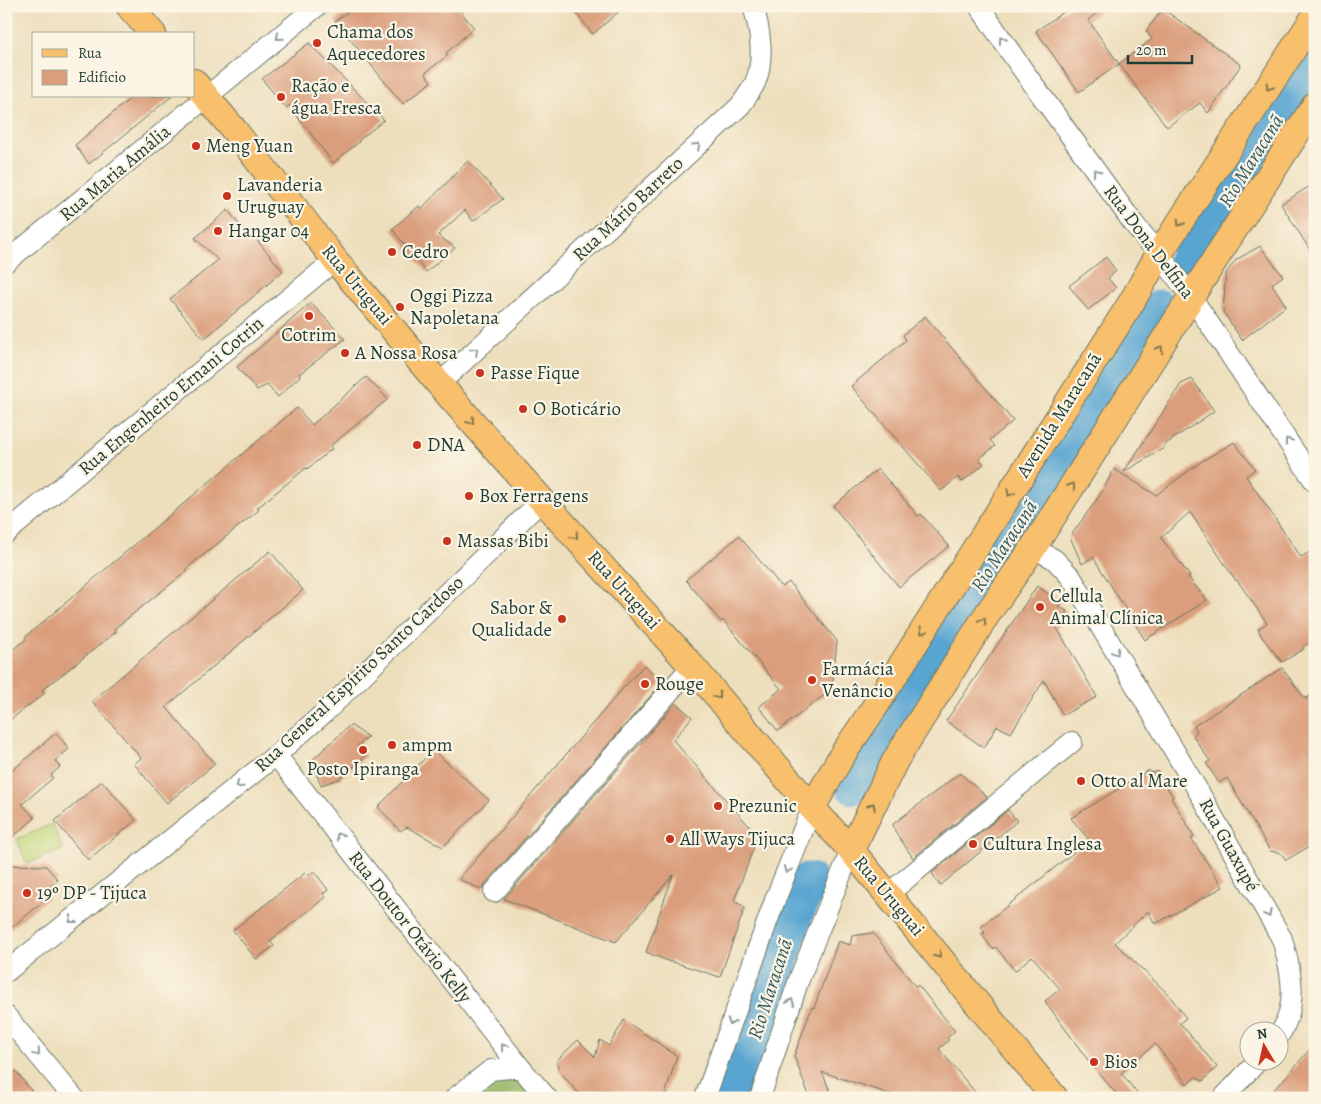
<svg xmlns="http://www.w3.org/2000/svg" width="1321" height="1104" font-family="Alegreya,serif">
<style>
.green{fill:#c0d679;stroke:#708a56}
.forest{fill:#98b769;stroke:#5c7a4e}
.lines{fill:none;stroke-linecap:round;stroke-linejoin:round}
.river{stroke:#58a5d1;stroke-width:39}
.building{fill:#da9e7c}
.minor-casing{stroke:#677564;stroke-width:22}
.major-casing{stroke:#677564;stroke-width:28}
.minor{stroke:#fff;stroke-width:20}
.major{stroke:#f8bf6c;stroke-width:26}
.oneway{stroke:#8f9e9a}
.oneway2{stroke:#81784d}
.poi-dot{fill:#c8321e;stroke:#fcf5e5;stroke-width:2}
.labels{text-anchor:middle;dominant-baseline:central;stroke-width:4.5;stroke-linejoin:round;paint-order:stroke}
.poi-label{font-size:19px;fill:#1f3d34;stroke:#fcf5e5;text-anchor:start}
.street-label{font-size:19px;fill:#1f3d34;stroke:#fcf5e5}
.water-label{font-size:20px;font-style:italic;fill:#305c63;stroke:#fcf5e5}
</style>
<rect width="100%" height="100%" fill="#fcf5e5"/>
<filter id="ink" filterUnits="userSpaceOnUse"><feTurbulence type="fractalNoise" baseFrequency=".02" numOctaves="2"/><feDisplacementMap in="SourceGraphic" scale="10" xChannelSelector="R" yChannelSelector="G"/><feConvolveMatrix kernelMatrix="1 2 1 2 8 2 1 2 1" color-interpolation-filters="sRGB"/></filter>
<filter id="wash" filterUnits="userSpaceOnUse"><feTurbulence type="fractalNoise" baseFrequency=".0096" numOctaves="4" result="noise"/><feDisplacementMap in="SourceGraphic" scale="20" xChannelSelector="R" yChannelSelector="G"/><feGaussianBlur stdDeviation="1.12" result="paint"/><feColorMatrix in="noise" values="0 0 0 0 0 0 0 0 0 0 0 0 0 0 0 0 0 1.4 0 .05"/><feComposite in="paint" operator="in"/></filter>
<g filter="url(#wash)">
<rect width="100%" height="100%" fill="#eddebc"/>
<path class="green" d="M52 824 63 849 27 864 17 839Z"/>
<path class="forest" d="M501 1078 521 1082 539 1098H467L484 1086Z"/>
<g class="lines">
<path class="river" d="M1187 261 1315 61
M854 785 895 713 1159 309
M735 1098 795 911 809 882"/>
</g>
<g id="blocks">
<path class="building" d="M356 6H456L474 28 446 53 448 55 425 73 431 82 403 104 335 21Z
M570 6H625L593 34Z
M1072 6H1106L1088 20 1119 64 1079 92 1036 31Z
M1163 9 1241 65 1208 113 1200 103 1167 127 1119 64 1152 39 1146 31Z
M309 43 384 120 358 141 359 142 333 163 289 105 286 108 262 79Z
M133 96H172L89 164 75 145Z
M468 161 503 199 473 221 465 210 438 235 455 248 426 272 392 229 419 206 421 209Z
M1315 183V258L1281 204Z
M228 210 246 234 249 231 283 271 204 339 170 299 218 260 195 238Z
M1260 246 1283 276 1272 284 1286 306 1242 340 1223 312 1226 273 1236 260Z
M1106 257 1116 271 1108 278 1116 288 1088 310 1069 286Z
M311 303 345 339 299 374 300 376 278 397 267 385 257 390 237 367Z
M925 316 1013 421 990 440 995 446 979 459 984 464 962 482 958 477 941 491 851 386 906 340 903 335Z
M366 377 388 399 330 446 332 449 307 469 306 468 257 508 259 510 186 569 187 571 114 629 116 632 42 690 45 693 6 723V655L26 639 25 637 297 408 312 425Z
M1192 379 1214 411 1163 446 1164 448 1124 472 1181 384Z
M1234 442 1255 469 1246 476 1301 557 1315 549V639L1303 647 1304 649 1282 662 1262 637 1258 629 1267 623 1237 580 1236 581 1190 512 1161 538 1190 576 1188 577 1207 600 1145 640 1093 557 1082 564 1070 537 1102 492 1114 469 1156 495 1202 461Z
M878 469 918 516 921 514 949 546 899 587 833 506Z
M739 536 782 587 789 582 837 641 832 689 778 731 759 707 781 689 723 620 721 622 686 580Z
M270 551 303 590 166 707 215 764 167 803 134 764 141 758 92 701Z
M1037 586 1061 602 1058 606 1067 611 1057 628 1097 697 1063 715 1044 680 1011 733 997 726 984 748 946 721Z
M644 665 663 682 485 884 482 890 459 879 624 687Z
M1282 668 1305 699 1315 693V843L1286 860 1281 853 1270 851 1227 778 1219 783 1206 763 1210 761 1193 736 1197 731 1194 726Z
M676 703 692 717 673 740 750 827 754 838V847L734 901 745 907 720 977 670 961V962L646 952 673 875 616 942 504 899Z
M350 725 368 737 357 746 366 756 339 779 321 785 311 761Z
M56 733 69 749 55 761 60 767 51 775 53 778 22 804 35 818 6 843V776Z
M433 750 489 800 443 847 407 827 400 831 378 807Z
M1149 770 1151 773 1157 771 1173 797 1171 798 1194 836 1191 838 1223 887 1155 924 1148 911 1115 943 1168 994 1186 1018 1180 1023 1217 1067 1203 1081 1196 1077 1187 1084 1155 1044 1121 1073 1141 1098H1120L1090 1063 1045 1001 1060 989 1032 956 1015 971 996 947 993 949 981 934 985 933 981 927 1089 840 1071 818Z
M960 773 987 797 913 858 895 831 893 824Z
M102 781 136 820 88 860 55 821Z
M1008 810 1017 821 940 886 932 873Z
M6 865 46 866 58 880 48 888V898L6 932Z
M314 871 328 890 323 894 326 897 270 941 274 946 256 959 233 930 305 873 308 876Z
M873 933 916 987 918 985 955 1031 947 1038 949 1040 939 1049 980 1098H902L822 1072 833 1098H810L794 1056 812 1007 814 1008 838 941 850 945 852 936Z
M624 1020 677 1056 664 1098H583L560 1072 557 1060 578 1040 595 1057 600 1040 609 1046Z
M1315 1043V1098H1266L1287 1076Z
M16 1071 37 1098H6V1079Z"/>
</g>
</g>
<g filter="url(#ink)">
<use href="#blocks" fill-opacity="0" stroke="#677564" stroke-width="1"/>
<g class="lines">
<g class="minor-casing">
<path id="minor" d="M979 6 1020 66 1134 224 1159 254 1192 298 1315 482
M6 262 317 6
M439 384 740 106C745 99 751 91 755 83 765 61 760 28 753 6
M6 533 335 260
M1033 548 1054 559 1071 577 1203 799 1282 939C1292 973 1299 1006 1278 1037
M276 755 520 1067 547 1098
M494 892 692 666
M888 894 1072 742
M6 972 276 755 324 713 542 500
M6 1016 74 1098
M455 1098 491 1070 520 1067
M705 1098 775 900 812 808
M760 1098 798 982 851 850
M1223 1098 1257 1062"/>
</g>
<g class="major-casing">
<path id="major" d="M129 6 153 34
M194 82 235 131 335 260 439 384 511 466 692 666 812 808 851 850 1055 1098
M812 808 841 757 876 705 1131 303 1159 254 1315 16
M851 850 896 759 988 613 1033 548 1212 264 1315 105"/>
</g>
<use href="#minor" class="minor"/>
<use href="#major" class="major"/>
</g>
<defs><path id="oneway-chevron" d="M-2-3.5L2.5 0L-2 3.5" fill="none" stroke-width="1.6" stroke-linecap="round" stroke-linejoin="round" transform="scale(1.25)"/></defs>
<g class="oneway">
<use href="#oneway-chevron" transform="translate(279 37) rotate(140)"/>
<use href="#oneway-chevron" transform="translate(1002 40) rotate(-124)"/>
<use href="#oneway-chevron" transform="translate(697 146) rotate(-43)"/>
<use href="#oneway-chevron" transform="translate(1096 172) rotate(-126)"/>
<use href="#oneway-chevron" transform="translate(475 351) rotate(-43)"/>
<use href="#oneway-chevron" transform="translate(1288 441) rotate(-124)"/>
<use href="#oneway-chevron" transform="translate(1116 652) rotate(59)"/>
<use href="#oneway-chevron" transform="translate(239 785) rotate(141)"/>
<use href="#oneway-chevron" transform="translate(339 836) rotate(-128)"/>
<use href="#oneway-chevron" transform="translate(787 870) rotate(113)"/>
<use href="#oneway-chevron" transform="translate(1268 914) rotate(61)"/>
<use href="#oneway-chevron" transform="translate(72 920) rotate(142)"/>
<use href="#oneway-chevron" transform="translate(791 1002) rotate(-71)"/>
<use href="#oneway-chevron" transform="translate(731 1022) rotate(110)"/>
<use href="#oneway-chevron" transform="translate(504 1047) rotate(-128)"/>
<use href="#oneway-chevron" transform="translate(37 1053) rotate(50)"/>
</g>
<g class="oneway2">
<use href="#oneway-chevron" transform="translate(1269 87) rotate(123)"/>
<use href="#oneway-chevron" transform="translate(1180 223) rotate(123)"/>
<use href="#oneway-chevron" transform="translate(1160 349) rotate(-58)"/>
<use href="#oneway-chevron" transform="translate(471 421) rotate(49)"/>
<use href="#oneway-chevron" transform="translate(1072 486) rotate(-58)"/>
<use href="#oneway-chevron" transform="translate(1010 493) rotate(122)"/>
<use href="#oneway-chevron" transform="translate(575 536) rotate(48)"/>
<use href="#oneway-chevron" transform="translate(983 621) rotate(-58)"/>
<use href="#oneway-chevron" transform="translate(923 631) rotate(122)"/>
<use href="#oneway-chevron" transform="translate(718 696) rotate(50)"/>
<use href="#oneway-chevron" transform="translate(872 806) rotate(-63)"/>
<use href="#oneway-chevron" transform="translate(938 955) rotate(51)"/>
</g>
</g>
<g class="poi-dot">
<circle cx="317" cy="43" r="5"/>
<circle cx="281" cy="97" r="5"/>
<circle cx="196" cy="146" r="5"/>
<circle cx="227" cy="196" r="5"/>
<circle cx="218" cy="231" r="5"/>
<circle cx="392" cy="252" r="5"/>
<circle cx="400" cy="307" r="5"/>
<circle cx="309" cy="316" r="5"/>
<circle cx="345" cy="353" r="5"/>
<circle cx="480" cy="373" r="5"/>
<circle cx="523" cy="409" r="5"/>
<circle cx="417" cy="445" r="5"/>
<circle cx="469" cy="496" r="5"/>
<circle cx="447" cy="541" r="5"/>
<circle cx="1040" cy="607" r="5"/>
<circle cx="562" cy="619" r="5"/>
<circle cx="812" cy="680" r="5"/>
<circle cx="645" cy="684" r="5"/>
<circle cx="392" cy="745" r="5"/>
<circle cx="363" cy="750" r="5"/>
<circle cx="1081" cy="781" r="5"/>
<circle cx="718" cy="806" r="5"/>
<circle cx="670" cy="839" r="5"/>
<circle cx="973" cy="844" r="5"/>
<circle cx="27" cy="893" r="5"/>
<circle cx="1094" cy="1062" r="5"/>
</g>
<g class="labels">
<g class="poi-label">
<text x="327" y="32">Chama dos<tspan x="327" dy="22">Aquecedores</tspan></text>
<text x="291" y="86">Ração e<tspan x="291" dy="22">água Fresca</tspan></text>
<text x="206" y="146">Meng Yuan</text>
<text x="237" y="185">Lavanderia<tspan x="237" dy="22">Uruguay</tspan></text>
<text x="228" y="231">Hangar 04</text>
<text x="402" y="252">Cedro</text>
<text x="410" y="296">Oggi Pizza<tspan x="410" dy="22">Napoletana</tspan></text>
<text x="309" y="335" text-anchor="middle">Cotrim</text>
<text x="355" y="353">A Nossa Rosa</text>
<text x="490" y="373">Passe Fique</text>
<text x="533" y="409">O Boticário</text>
<text x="427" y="445">DNA</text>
<text x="479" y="496">Box Ferragens</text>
<text x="457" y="541">Massas Bibi</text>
<text x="1050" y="596">Cellula<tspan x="1050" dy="22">Animal Clínica</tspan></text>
<text x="552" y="608" text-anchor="end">Sabor &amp;<tspan x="552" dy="22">Qualidade</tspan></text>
<text x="822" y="669">Farmácia<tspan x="822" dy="22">Venâncio</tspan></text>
<text x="655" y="684">Rouge</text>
<text x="402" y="745">ampm</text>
<text x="363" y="769" text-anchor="middle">Posto Ipiranga</text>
<text x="1091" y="781">Otto al Mare</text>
<text x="728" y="806">Prezunic</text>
<text x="680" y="839">All Ways Tijuca</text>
<text x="983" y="844">Cultura Inglesa</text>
<text x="37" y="893">19º DP - Tijuca</text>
<text x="1104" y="1062">Bios</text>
</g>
<g class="street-label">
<text transform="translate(115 173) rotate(-40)">Rua Maria Amália</text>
<text transform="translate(628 209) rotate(-43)">Rua Mário Barreto</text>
<text transform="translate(1149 242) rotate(53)">Rua Dona Delfina</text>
<text transform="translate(357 285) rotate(50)">Rua Uruguai</text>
<text transform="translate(171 396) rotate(-40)">Rua Engenheiro Ernani Cotrin</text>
<text transform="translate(1059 415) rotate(-58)">Avenida Maracanã</text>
<text transform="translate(624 590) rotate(48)">Rua Uruguai</text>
<text transform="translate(359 674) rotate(-43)">Rua General Espírito Santo Cardoso</text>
<text transform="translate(1229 845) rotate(61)">Rua Guaxupé</text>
<text transform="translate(889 896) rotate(50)">Rua Uruguai</text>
<text transform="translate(410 927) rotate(52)">Rua Doutor Otávio Kelly</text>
</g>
<g class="water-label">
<text transform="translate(1251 161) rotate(-58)">Rio Maracanã</text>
<text transform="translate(1004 546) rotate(-57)">Rio Maracanã</text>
<text transform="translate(770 989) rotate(-72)">Rio Maracanã</text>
</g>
</g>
<rect width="1321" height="1104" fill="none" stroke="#fcf5e5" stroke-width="25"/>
<rect x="32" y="32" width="162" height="65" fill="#fcf5e5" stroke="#a4ab9e"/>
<rect x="42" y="49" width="25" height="8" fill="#f8bf6c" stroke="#a4ab9e"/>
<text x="78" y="58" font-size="15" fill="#1f3d34">Rua</text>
<rect x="42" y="70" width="25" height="15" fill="#da9e7c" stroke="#a4ab9e"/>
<text x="78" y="82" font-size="15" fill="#1f3d34">Edifício</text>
<g transform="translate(1264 1046) rotate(351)"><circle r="24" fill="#fcf5e5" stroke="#a4ab9e"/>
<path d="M0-4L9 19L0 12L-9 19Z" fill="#c8321e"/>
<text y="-8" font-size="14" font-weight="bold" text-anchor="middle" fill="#1f3d34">N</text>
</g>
<path d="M1128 55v8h64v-8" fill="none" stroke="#1f3d34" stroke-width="2.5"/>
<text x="1136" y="55" font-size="15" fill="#1f3d34" stroke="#fcf5e5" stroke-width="4" paint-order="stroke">20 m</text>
</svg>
